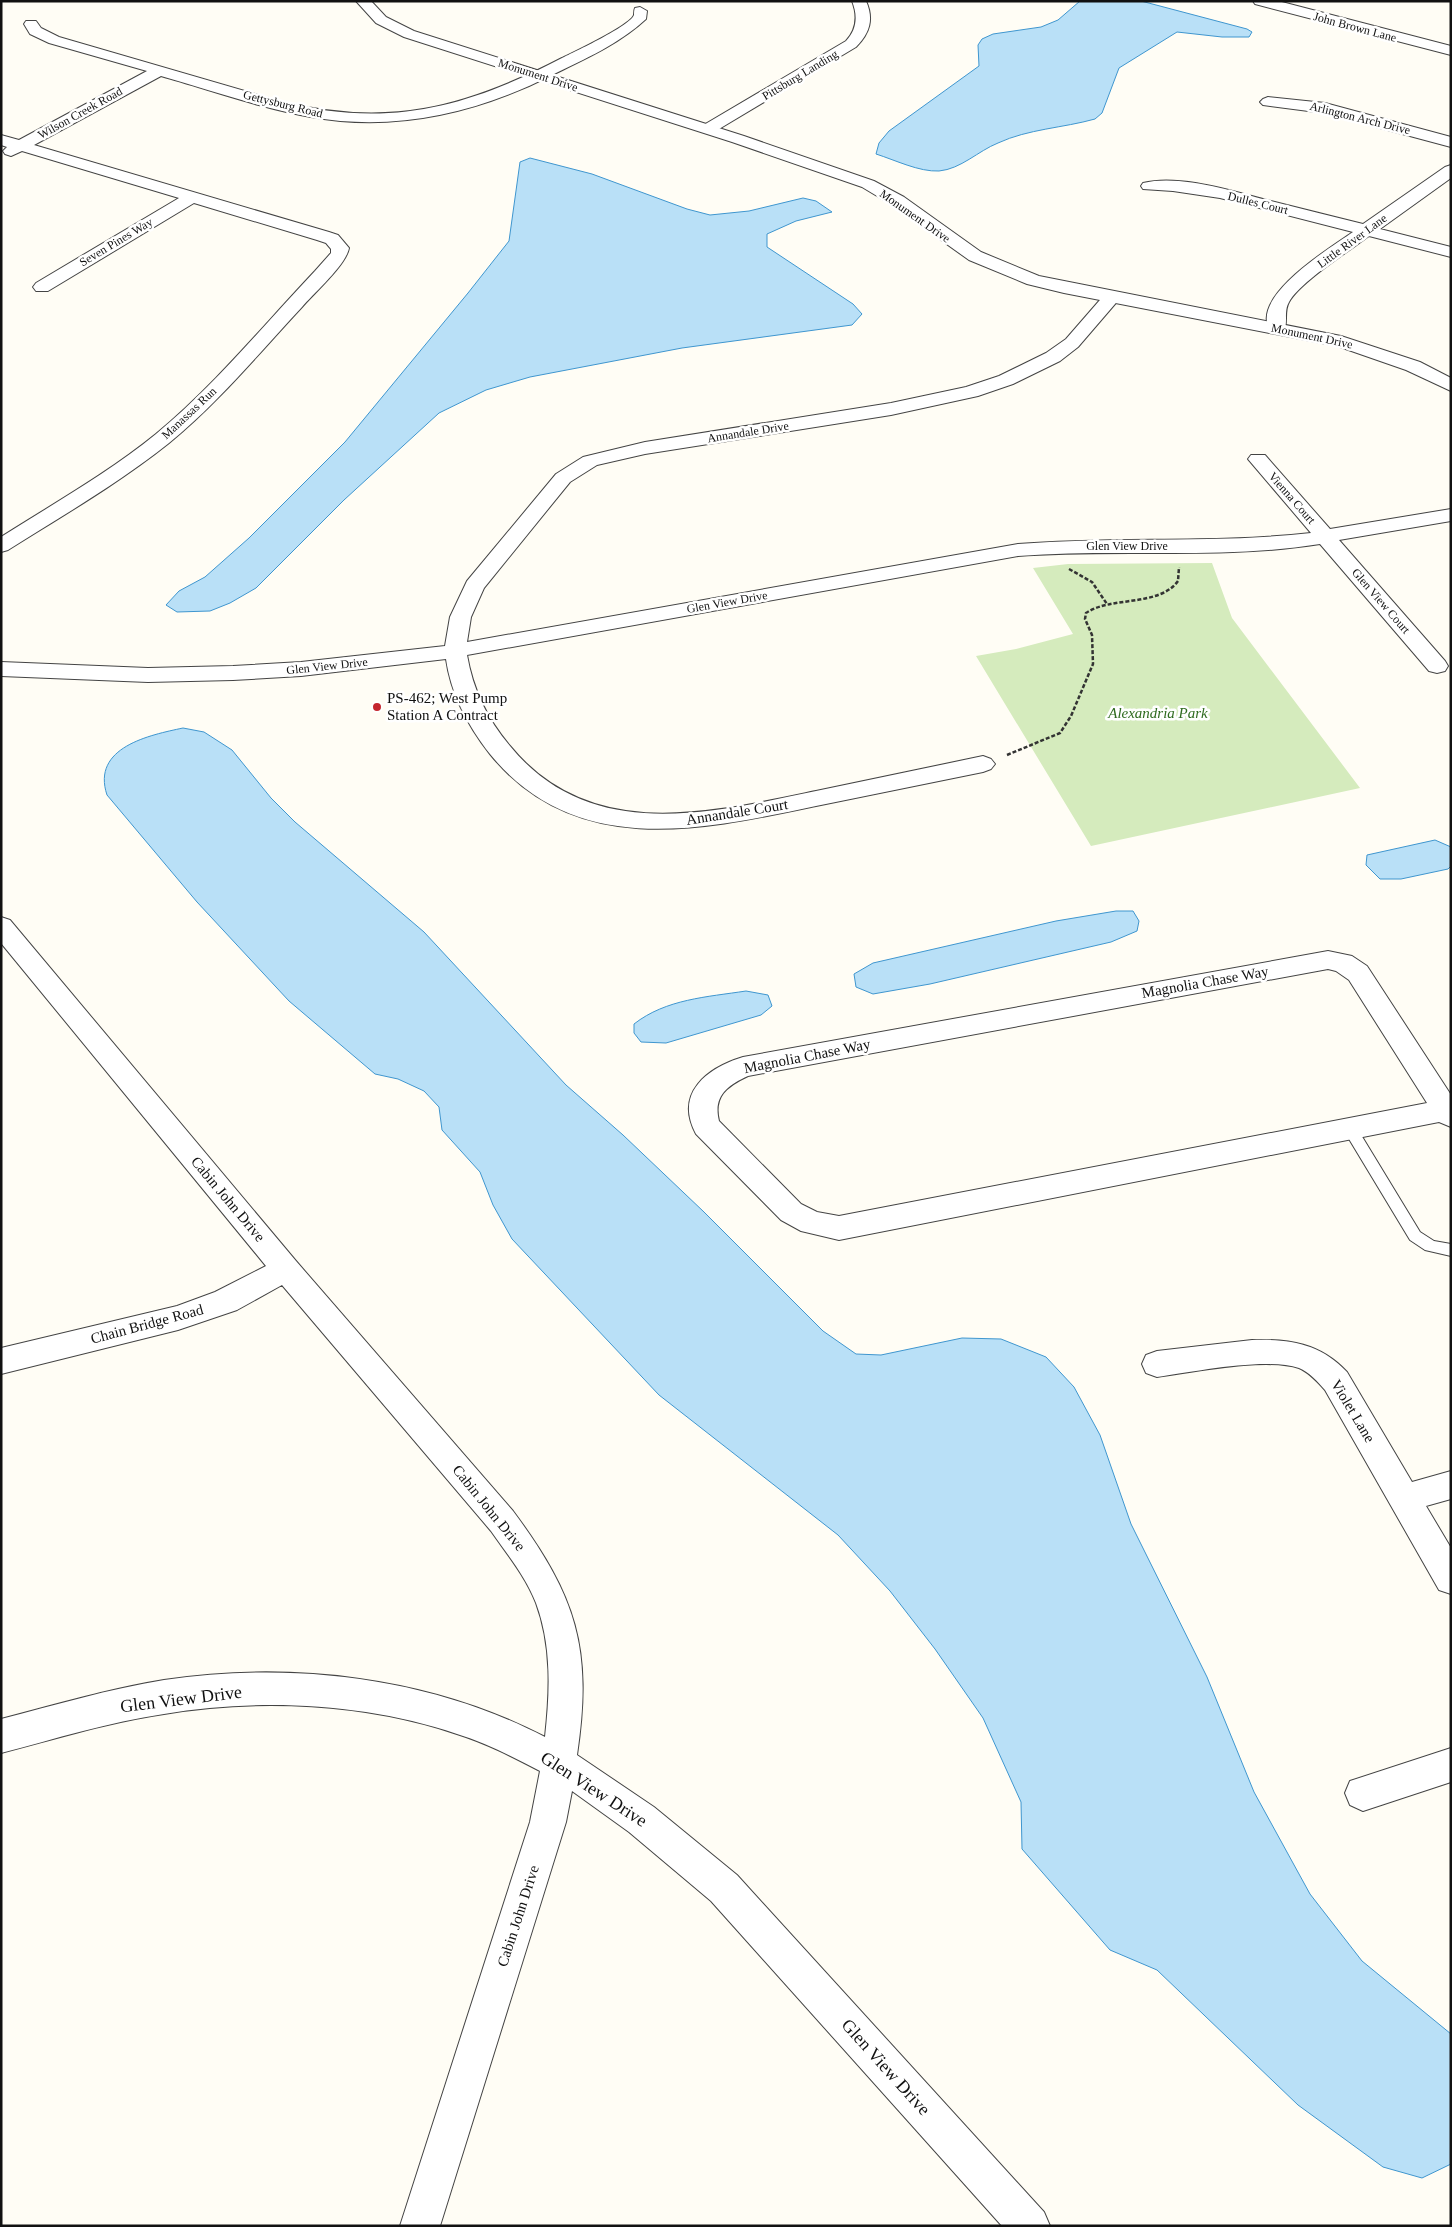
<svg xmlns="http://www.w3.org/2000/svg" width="1452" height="2227" font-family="Georgia,serif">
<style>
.green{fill:#d5ebbd}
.water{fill:#b9e0f7;stroke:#3f96cf}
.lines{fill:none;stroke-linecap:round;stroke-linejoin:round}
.service-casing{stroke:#444;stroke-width:2}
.minor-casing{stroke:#444;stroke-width:2}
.tertiary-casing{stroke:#444;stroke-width:2}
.path{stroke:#333;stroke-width:2.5;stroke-dasharray:4 2;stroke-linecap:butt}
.service{fill:#fff;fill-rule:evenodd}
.minor{fill:#fff;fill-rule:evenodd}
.tertiary{fill:#fff;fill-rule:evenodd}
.poi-dot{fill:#c4262e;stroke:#fff;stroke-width:2}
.labels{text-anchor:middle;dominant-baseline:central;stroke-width:5;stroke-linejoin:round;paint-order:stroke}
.far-street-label{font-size:12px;fill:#111;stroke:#fff}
.poi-label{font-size:15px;fill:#111;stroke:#fff;text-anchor:start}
.park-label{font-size:15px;font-style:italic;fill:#2f6b1f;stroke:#fff}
.street-label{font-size:15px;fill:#111;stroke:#fff}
.near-street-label{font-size:18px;fill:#111;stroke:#fff}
</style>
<rect width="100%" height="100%" fill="#fffdf5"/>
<path class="green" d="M1212 563 1232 618 1360 788 1091 846 976 656 1016 649 1073 634 1033 568 1068 564Z"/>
<path class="water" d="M1080 1H1141L1247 29 1252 32 1249 37H1222L1177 32 1119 68 1102 113 1095 119C1063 128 1028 129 998 143 978 151 961 169 939 171 919 172 895 160 876 154L879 143 889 131 979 66 978 45 982 39 993 34 1041 27 1058 20Z
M530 158 592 174 687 209 710 215 749 211 803 198 816 201 832 212 796 221 767 234V247L853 304 862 314 852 325 682 348 530 377 486 390 439 413 344 500 256 588 230 603 210 611 177 612 166 605 179 591 205 577 249 538 345 442 468 293 509 241 520 162Z
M183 728 204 732 232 750 271 798 295 822 424 932 566 1085 623 1135 704 1212 823 1331 856 1354 881 1355 962 1338 1001 1339 1046 1357 1074 1387 1100 1435 1131 1524 1207 1677 1254 1792 1310 1894 1362 1961 1451 2034V2164L1422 2178 1383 2167 1298 2105 1157 1970 1110 1950 1022 1849 1021 1802 983 1718 935 1649 890 1591 838 1535 659 1395 512 1239 493 1205 480 1172 442 1130 439 1107 424 1091 398 1079 375 1074 289 1001 197 902 107 795C91 747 150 735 183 728Z
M1435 840 1451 847V866L1448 869 1401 879H1380L1366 865 1367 855Z
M1116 911H1133L1139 921 1137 931 1111 942 930 984 873 994 856 987 854 974 873 963 1056 921Z
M746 991 768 995 772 1006 761 1015 666 1043 641 1042 634 1033V1024C666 999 707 997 746 991Z"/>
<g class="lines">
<g class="service-casing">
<path id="service" d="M1350 1124 1355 1125 1420 1232 1434 1241 1451 1244V1256L1425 1250 1410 1240 1343 1129 1345 1125Z"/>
</g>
<g class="minor-casing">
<path id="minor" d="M852 1H866C874 19 870 33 856 47L714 132H702L700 129 702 126 846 41C857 29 858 16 852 1Z
M1253 1H1278L1451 46V55L1255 4Z
M640 7 647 11 646 19C619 44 585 59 552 75 477 113 395 132 311 117 260 108 211 90 161 76L34 145 329 232 338 235 349 248C346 265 314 293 302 307 259 353 218 403 169 443 119 483 62 516 8 550L1 552V537C53 504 108 473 156 434 214 386 263 326 315 271L331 253V249L326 243 317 240 194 203 48 291H36L33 287 36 283 179 198 22 151 11 156 5 154 3 151 7 147 1 145V135L19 140 147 71 49 43 30 34 24 24 26 21H36L41 28 59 37 279 101C387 129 466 108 562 58 574 52 630 26 634 15 634 12 634 10 635 8Z
M1268 97 1325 103 1451 137V147L1324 113 1263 105 1260 102 1263 99Z
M1451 165V178L1380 229 1451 247V257L1369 236C1350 250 1299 283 1289 302 1283 312 1289 324 1283 332H1271C1247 298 1330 248 1353 232L1220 198 1173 191 1143 189 1141 186 1143 183C1179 174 1232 191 1267 200 1299 208 1331 216 1363 224L1445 167Z
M1112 292 1118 293 1121 297 1078 347 1060 361 1013 384 978 396 891 415 645 454 597 465 570 482 484 588 471 617 467 642 1018 544C1115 536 1213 544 1311 533L1248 459 1251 455H1265L1330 529 1451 509V521L1339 540 1445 661 1448 666 1445 671 1437 673 1429 671 1320 544C1221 560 1118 548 1018 556L467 655C473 690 487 719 510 746 590 844 710 813 816 791 872 779 927 768 983 756L991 759 995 764 991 769 983 772C927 783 872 795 816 806 702 830 575 859 490 754 468 726 451 694 446 659L301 676 233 680 148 682 1 676V662L148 668 233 666 301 662 445 646 450 617 467 581 556 474 583 457 645 442 891 403 966 387 999 376 1046 353 1066 339 1106 293Z
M1 917 10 920 296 1261 513 1511C576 1596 593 1648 577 1755L654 1807 737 1875 1044 2212 1050 2226H1002L711 1901 629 1832 572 1791 566 1822 440 2226H400L530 1822 540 1771C513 1757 486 1743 457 1734 365 1703 259 1698 164 1714 109 1722 55 1739 1 1753V1719C55 1705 109 1689 164 1680 292 1661 430 1677 545 1737 550 1692 552 1646 536 1603 526 1577 507 1554 491 1531L282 1285 237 1310 178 1330 1 1374V1348L177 1306 215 1292 266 1266 1 943Z
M1328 951 1352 956 1367 966 1451 1095V1127L1439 1122 839 1240 801 1231 781 1220 696 1134C674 1093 707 1068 743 1057ZM1328 969 1336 971 1349 980 1427 1103 839 1216 817 1212 801 1204 719 1121C713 1097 726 1086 748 1076Z
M1252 1340C1289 1339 1320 1343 1347 1372L1412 1482 1451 1471V1499L1426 1506 1451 1548V1594L1439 1590 1325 1390C1318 1382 1309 1372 1299 1368 1264 1357 1194 1372 1157 1377L1146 1373 1142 1364 1146 1355 1157 1351Z
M1451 1748V1782L1363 1811 1350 1805 1345 1793 1350 1781Z"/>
</g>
<g class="tertiary-casing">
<path id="tertiary" d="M356 1H371L386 17 414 31 744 136 874 181 904 197 981 252 1039 276 1341 336 1420 362 1451 378V391L1406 370 1337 346 1064 293 1027 284 969 260 892 205 862 187 732 142 404 37 376 23Z"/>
</g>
<path class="path" d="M1069 569 1092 582 1107 604
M1007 755 1060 733 1071 716 1093 664 1092 635 1085 619 1086 613C1111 596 1159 607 1178 581L1179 567"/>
<use href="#service" class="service"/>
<use href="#minor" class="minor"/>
<use href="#tertiary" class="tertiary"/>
</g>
<circle class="poi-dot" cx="377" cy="707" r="5"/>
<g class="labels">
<g class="far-street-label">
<text transform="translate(1355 27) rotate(15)">John Brown Lane</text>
<text transform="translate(538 75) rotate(18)">Monument Drive</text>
<text transform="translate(800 75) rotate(-31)">Pittsburg Landing</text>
<text transform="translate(283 104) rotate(14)">Gettysburg Road</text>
<text transform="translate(80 113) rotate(-29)">Wilson Creek Road</text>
<text transform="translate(1360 118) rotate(14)">Arlington Arch Drive</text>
<text transform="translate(1258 203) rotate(14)">Dulles Court</text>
<text transform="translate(915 216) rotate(35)">Monument Drive</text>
<text transform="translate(1352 241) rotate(-36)">Little River Lane</text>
<text transform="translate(116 242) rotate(-31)">Seven Pines Way</text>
<text transform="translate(1312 336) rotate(12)">Monument Drive</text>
<text transform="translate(189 413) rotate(-43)">Manassas Run</text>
<text transform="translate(748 432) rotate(-9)">Annandale Drive</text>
<text transform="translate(1292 498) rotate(49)">Vienna Court</text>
<text x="1127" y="546">Glen View Drive</text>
<text transform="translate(1381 601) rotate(49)">Glen View Court</text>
<text transform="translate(727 602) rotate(-10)">Glen View Drive</text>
<text transform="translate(327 666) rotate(-6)">Glen View Drive</text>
</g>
<g class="poi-label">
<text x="387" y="698">PS-462; West Pump<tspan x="387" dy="17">Station A Contract</tspan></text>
</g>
<g class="park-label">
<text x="1158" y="713">Alexandria Park</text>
</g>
<g class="street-label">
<text transform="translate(737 812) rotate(-9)">Annandale Court</text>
<text transform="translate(1205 982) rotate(-10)">Magnolia Chase Way</text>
<text transform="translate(807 1056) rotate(-11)">Magnolia Chase Way</text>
<text transform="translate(228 1199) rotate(50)">Cabin John Drive</text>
<text transform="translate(147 1324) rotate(-15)">Chain Bridge Road</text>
<text transform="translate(1353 1411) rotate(59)">Violet Lane</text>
<text transform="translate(489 1508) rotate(51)">Cabin John Drive</text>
<text transform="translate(518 1916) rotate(-72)">Cabin John Drive</text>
</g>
<g class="near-street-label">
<text transform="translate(181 1699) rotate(-7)">Glen View Drive</text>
<text transform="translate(594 1789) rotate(33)">Glen View Drive</text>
<text transform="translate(886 2067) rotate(48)">Glen View Drive</text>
</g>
</g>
<rect width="1452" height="2227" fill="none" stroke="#111111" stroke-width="5"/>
</svg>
